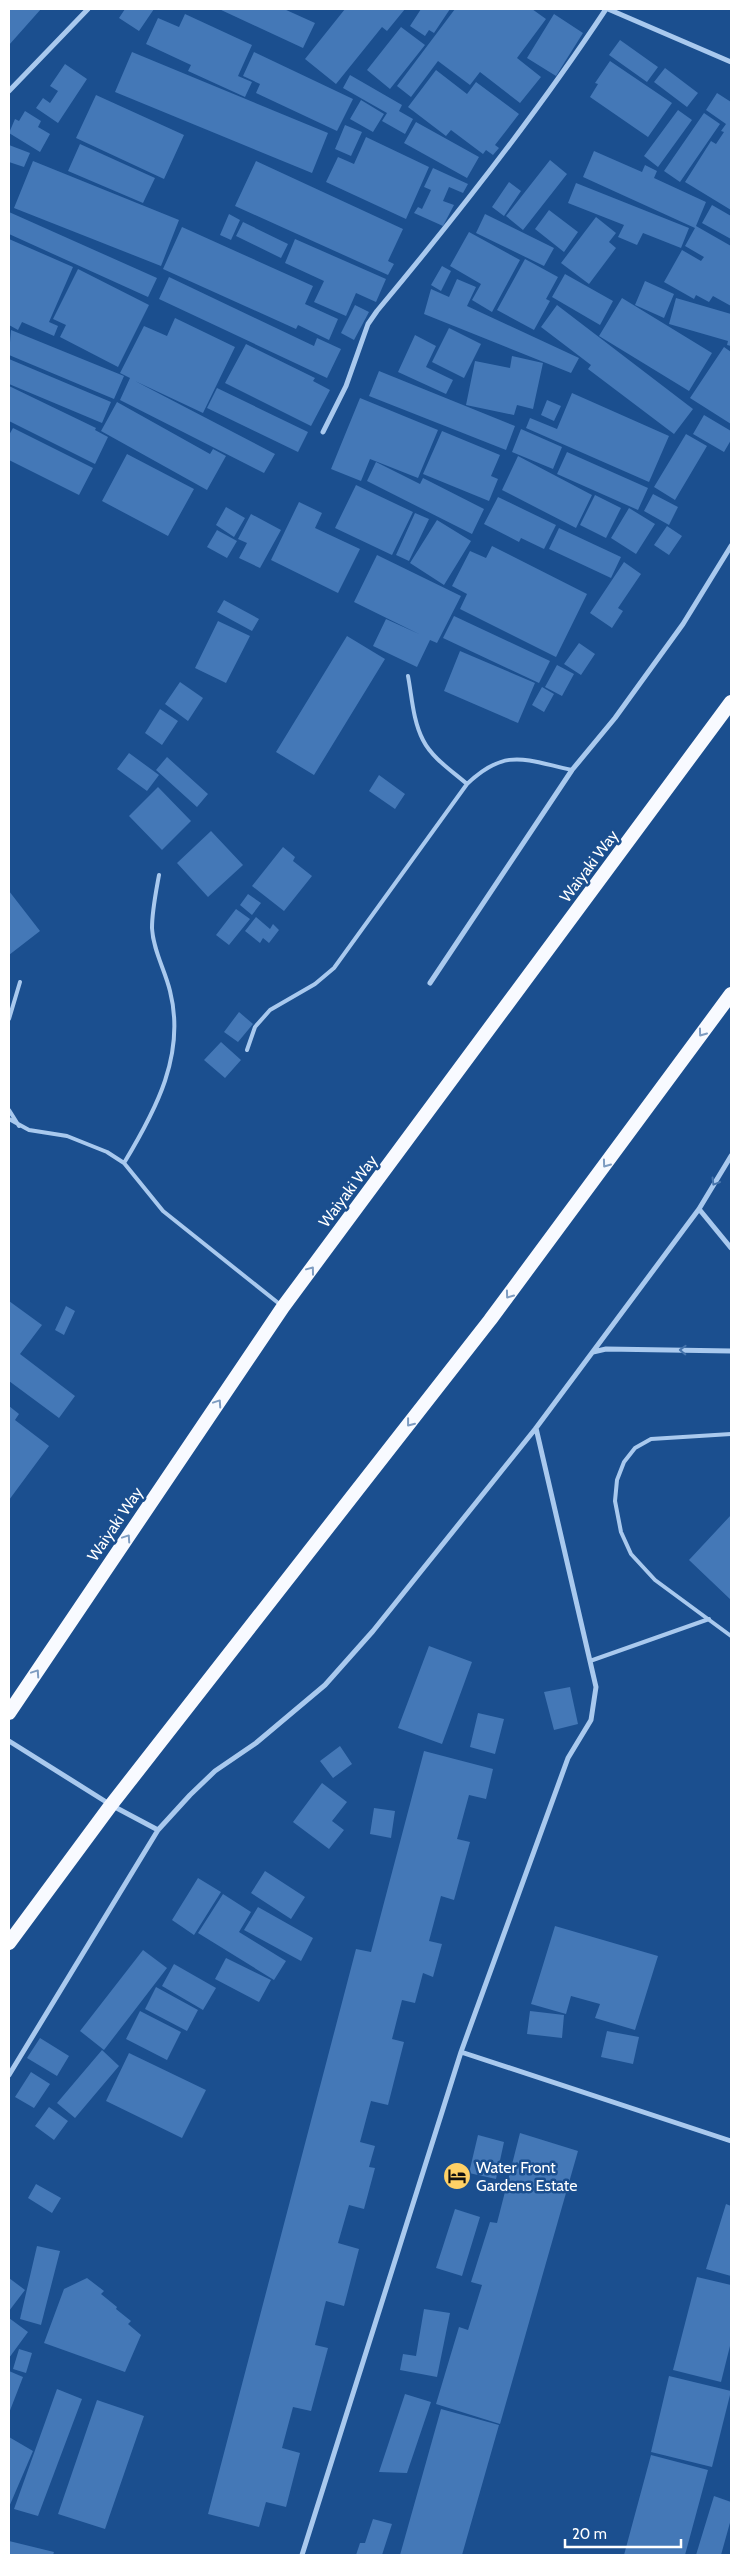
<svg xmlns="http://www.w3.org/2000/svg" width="740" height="2564" font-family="Cabin,sans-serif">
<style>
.building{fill:#4478b7}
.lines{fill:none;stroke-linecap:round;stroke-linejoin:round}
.service{stroke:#a9c9ee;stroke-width:4}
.minor{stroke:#a9c9ee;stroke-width:5}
.trunk{stroke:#f8faff;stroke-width:14}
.oneway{stroke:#7e9cc1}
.oneway2{stroke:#4674ac}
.labels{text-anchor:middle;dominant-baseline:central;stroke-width:5;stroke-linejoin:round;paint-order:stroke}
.street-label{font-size:16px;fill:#fff;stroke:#1b4f8f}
.poi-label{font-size:16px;fill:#fff;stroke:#1b4f8f;text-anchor:start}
</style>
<rect width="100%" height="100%" fill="#1b4f8f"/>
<path class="building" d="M9 9H41L9 45Z
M125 9H154L139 31 119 18Z
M219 9H284L315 23 303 48Z
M345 9H405L387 31 382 27 336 84 305 59Z
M421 9H450L434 33 429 30 425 36 410 26Z
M455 9H532L546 19 517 58 541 77 520 103 480 72 470 85 438 61 411 97 397 86Z
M185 14 252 45 238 76 252 82 245 97 188 71 191 65 146 44 158 18 179 27Z
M554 14 583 33 556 76 527 58Z
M401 27 425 45 390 89 367 70Z
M620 40 658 67 647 82 609 55Z
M132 52 328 133 312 173 115 92Z
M254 52 353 99 337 131 256 93 260 84 243 76Z
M610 61 672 103 648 137 590 97 598 84 595 83Z
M65 64 87 79 58 123 36 108 43 98 50 103 58 91 50 86Z
M665 68 698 93 687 107 654 82Z
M436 70 467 94 476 82 519 114 495 145 499 148 493 155 486 150 483 154 451 130 446 136 408 107Z
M350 75 402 105 399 111 413 119 405 134 382 121 387 113 343 88Z
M717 93 731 102V210L685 182 711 141 716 144 724 132 721 131 726 124 706 110Z
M96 95 184 135 164 179 76 138Z
M361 100 384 114 373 132 350 119Z
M678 110 692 120 658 167 644 156Z
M25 111 41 121 38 127 50 134 40 152 9 133 15 119 19 121Z
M704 113 720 124 680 182 664 171Z
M416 122 479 157 467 178 404 143Z
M345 125 362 132 351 156 335 149Z
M366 137 429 167 406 219 326 182 338 157 354 164Z
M80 144 155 178 143 203 68 171Z
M9 145 30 153 24 167 9 162Z
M594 151 642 172 645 165 657 171 654 178 706 202 696 226 731 246V306L713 296 709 302 696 295 694 299 664 282 682 250 701 261 704 257 685 246 695 228 583 177Z
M550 160 567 174 523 230 506 216Z
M33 161 179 220 161 266 14 208Z
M256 161 403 229 388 261 394 264 388 275 235 206Z
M433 168 468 184 463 193 449 187 443 201 454 205 443 226 414 213 418 207 422 209 431 190 424 187Z
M509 182 521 191 504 216 492 207Z
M576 183 689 228 681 248 643 233 637 245 618 237 624 225 568 203Z
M712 205 731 216V239L702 223Z
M549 210 578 232 564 252 535 229Z
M9 212 157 278 148 297 9 234Z
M229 214 240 220 231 240 220 235Z
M485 214 554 248 544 266 476 233Z
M596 217 616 233 609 242 616 248 589 284 561 263Z
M243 222 288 244 281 258 236 236Z
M182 227 313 286 305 304 338 319 329 340 298 325 296 329 163 269Z
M469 232 520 260 492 312 472 300 481 284 450 266Z
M9 239 73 267 49 322 58 326 54 336 22 322 18 330 9 325Z
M295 239 386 279 376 302 356 293 346 316 314 302 324 281 285 263Z
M525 259 558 277 546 299 550 301 534 330 497 310Z
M442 266 451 271 441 291 431 285Z
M78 269 149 305 118 367 60 337 66 325 53 319Z
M565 274 613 301 600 325 552 297Z
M169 277 314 346 317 338 341 349 327 378 159 299Z
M457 279 476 287 467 306 579 358 571 373 424 314 431 289 449 297Z
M645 281 674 294 664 318 635 305Z
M622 298 712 353 689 391 599 336Z
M676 298 731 314V346L727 345 728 341 669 324Z
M355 305 369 312 354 340 341 333Z
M557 305 693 409 674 434 588 369 591 365 541 327Z
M175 318 235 347 203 413 135 381 275 454 264 473 120 400 130 378 120 373 144 326 167 336Z
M449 328 481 344 464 378 432 362Z
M11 330 124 376 114 399 9 355Z
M415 335 436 346 426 367 453 380 446 394 398 372Z
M246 344 315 378 313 381 330 390 311 426 225 383Z
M724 347 731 352V424L690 398Z
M512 356 543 363 533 409 517 405 514 415 466 405 475 361 510 368Z
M9 359 111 402 102 423 9 384Z
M379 371 515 426 506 450 369 396Z
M9 386 96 428 95 430 108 437 95 464 9 421Z
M217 388 308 432 298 452 207 408Z
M572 393 669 436 649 482 526 428 530 418 557 429Z
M360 398 438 430 418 478 370 459 361 481 331 469Z
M547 400 561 406 554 421 541 415Z
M117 402 210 454 213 449 226 456 207 490 101 431Z
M704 415 731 431V440L724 452 693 434Z
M13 428 93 468 79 495 9 460V435Z
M521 429 562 447 553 469 512 452Z
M442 431 500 455 491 476 498 479 489 501 423 474Z
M686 434 707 446 675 500 654 487Z
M567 452 648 488 638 510 557 474Z
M127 454 194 489 168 536 102 501Z
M518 456 592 495 576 528 502 490Z
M376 462 420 484 423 478 484 509 472 534 367 481Z
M356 485 413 512 392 555 335 528Z
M653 494 678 507 669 525 644 511Z
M595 495 621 508 606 538 580 525Z
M498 497 556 525 544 549 521 538 519 542 484 524Z
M299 502 322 513 315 528 360 549 338 593 271 560Z
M226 507 245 518 234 537 216 525Z
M629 508 655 524 636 554 611 538Z
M415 513 429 519 409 561 396 555Z
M251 514 281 530 260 568 239 558 247 543 238 539Z
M437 520 471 541 444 585 410 563Z
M667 526 682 536 669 555 654 545Z
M559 528 621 557 611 578 549 549Z
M217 530 237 541 227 558 207 547Z
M492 546 587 594 556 657 460 609 467 594 452 586 470 551 486 558Z
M377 555 461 596 437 643 430 640 417 667 373 646 386 619 419 634 354 602Z
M624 562 641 574 618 608 623 611 612 628 590 613Z
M224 600 259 619 252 631 217 612Z
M454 616 550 661 539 683 443 638Z
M218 621 250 636 226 683 195 668Z
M347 636 385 659 314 775 276 752Z
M579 643 595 654 581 675 564 664Z
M460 651 535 683 518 723 444 691Z
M557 665 574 674 562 696 545 687Z
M180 682 203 698 188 721 165 704Z
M542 687 554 694 544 712 532 705Z
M160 709 178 721 162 745 145 733Z
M129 753 159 775 147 791 117 769Z
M167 757 208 794 197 807 156 770Z
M379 775 405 794 395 809 369 791Z
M158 787 191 821 162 850 129 816Z
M211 831 243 865 208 897 177 863Z
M283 847 295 857 293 861 312 876 284 911 252 886Z
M9 891 40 931 9 955Z
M248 894 261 903 252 915 240 905Z
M236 909 250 919 229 945 216 935Z
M256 917 270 929 273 924 279 930 269 943 263 938 260 943 245 931Z
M239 1012 253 1024 238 1042 224 1032Z
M221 1042 241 1060 225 1078 204 1060Z
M9 1301 42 1325 20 1354 75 1396 59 1418 9 1381Z
M66 1306 75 1311 64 1335 55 1330Z
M9 1406 19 1414 15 1420 49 1446 9 1500Z
M731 1515V1600L689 1560Z
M429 1646 472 1662 442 1744 398 1728Z
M570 1687 578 1724 554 1730 544 1692Z
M478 1713 504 1719 495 1754 470 1747Z
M340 1746 352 1764 333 1778 320 1761Z
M424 1751 493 1769 486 1799 469 1795 457 1839 470 1842 454 1900 441 1896 429 1941 442 1944 433 1977 423 1973 415 2003 402 2000 392 2039 404 2042 388 2105 371 2101 360 2142 375 2146 369 2167 375 2168 364 2209 349 2205 338 2243 359 2249 344 2306 326 2301 315 2345 328 2348 311 2411 293 2407 282 2448 300 2453 286 2507 266 2502 259 2527 208 2514 356 1949 371 1952Z
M322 1783 347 1802 332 1821 344 1830 329 1849 293 1822Z
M374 1808 395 1811 391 1838 370 1834Z
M265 1871 305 1897 291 1919 251 1893Z
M198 1878 221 1892 194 1935 172 1920Z
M223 1894 251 1912 239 1932 286 1961 274 1980 198 1933Z
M258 1907 313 1938 301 1961 244 1930Z
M555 1926 658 1956 635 2030 595 2018 600 2004 571 1996 566 2014 531 2004Z
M143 1950 167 1968 104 2050 80 2031Z
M226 1958 271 1980 259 2002 215 1979Z
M174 1964 216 1988 203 2010 162 1986Z
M156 1987 198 2010 187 2031 145 2009Z
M140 2011 181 2032 167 2060 126 2039Z
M530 2011 564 2015 562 2038 527 2034Z
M607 2031 639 2037 633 2064 601 2057Z
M40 2038 69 2056 57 2076 27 2058Z
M102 2050 119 2066 75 2118 57 2103Z
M129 2053 206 2090 182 2138 106 2101Z
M31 2072 50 2084 34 2108 15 2097Z
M49 2107 68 2121 54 2140 35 2126Z
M520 2133 578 2151 500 2424 436 2404 459 2327 468 2330 482 2285 471 2282 490 2222 497 2223Z
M478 2135 504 2142 496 2179 469 2173Z
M36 2184 61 2198 52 2213 28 2198Z
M726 2204 731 2206V2276L706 2269Z
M455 2209 480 2217 462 2276 436 2268Z
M37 2246 60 2251 41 2325 20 2319Z
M697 2277 731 2285V2342L721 2382 673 2370Z
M9 2278 25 2290 9 2311Z
M87 2278 104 2291 101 2294 117 2307 116 2309 131 2321 128 2324 141 2335 125 2372 44 2343 64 2289Z
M424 2309 450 2313 437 2377 400 2370 403 2354 416 2356Z
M9 2318 28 2332 9 2358Z
M19 2349 32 2353 26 2373 13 2369Z
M9 2371 23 2377 9 2413Z
M669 2376 731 2391 712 2467 651 2452Z
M57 2389 82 2399 38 2516 14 2509Z
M405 2394 431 2402 407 2473 379 2472Z
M97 2400 144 2416 105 2529 58 2514Z
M441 2409 499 2425 462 2555H400Z
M9 2437 33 2451 9 2507Z
M651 2455 708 2470 685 2555H624Z
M714 2496 731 2502V2519L721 2555H696Z
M373 2519 392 2524 382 2555H356L360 2543H365Z
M9 2541 54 2552 53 2555H9Z"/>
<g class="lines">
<path class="service" d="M408 676C412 697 413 721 423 740 432 758 452 771 467 784
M9 1019 20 982
M247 1050 255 1027 270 1010 315 984 334 968 467 784C506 747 525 760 572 770
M9 1110 19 1126
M9 1119 29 1130 67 1136 107 1152 124 1163 163 1211 282 1306
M124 1163C156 1110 186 1054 170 991 165 970 153 950 152 928 152 911 156 892 159 875
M731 1434 651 1439 635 1448 624 1462 617 1480 615 1501 621 1532 631 1554 655 1580 731 1636
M590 1661 709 1619"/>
<path class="minor" d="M608 9 731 62
M9 91 88 9
M323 432 346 386 368 324 377 311C458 214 536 115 606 9
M430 983 572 770 615 718 683 624 731 546
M699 1209 731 1248
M593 1352 606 1349 731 1351
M9 1741 111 1805 158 1830 190 1795 215 1771 256 1743 325 1685 373 1631 536 1428 699 1209 731 1156
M461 2052 731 2141
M9 2075 158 1830
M302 2555 461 2052 568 1758 591 1720 596 1687 536 1428"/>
<path class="trunk" d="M9 1713 283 1307 731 702
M9 1943 111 1805 490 1320 731 994"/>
</g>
<defs><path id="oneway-chevron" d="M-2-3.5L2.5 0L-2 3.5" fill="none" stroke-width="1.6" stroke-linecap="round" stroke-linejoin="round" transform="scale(1.25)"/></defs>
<g class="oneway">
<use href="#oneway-chevron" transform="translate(702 1033) rotate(126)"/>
<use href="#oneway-chevron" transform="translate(606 1164) rotate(126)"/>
<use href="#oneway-chevron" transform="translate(311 1270) rotate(-53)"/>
<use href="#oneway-chevron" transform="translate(509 1295) rotate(126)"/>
<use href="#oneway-chevron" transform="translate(218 1403) rotate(-56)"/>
<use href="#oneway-chevron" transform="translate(410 1423) rotate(128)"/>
<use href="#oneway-chevron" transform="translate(127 1538) rotate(-56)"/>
<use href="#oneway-chevron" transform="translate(36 1673) rotate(-56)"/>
</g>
<g class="oneway2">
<use href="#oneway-chevron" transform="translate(715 1182) rotate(121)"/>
<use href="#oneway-chevron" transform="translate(683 1350) rotate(-178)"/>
</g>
<defs>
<g id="hotel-disc" transform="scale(1.4375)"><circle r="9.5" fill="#ffd166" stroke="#1b4f8f"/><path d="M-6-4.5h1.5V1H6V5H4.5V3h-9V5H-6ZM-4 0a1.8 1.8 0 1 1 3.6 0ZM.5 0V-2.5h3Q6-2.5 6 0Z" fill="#111"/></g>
</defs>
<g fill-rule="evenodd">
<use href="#hotel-disc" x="457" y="2176"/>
</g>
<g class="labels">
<g class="street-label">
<text transform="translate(589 866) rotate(-53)">Waiyaki Way</text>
<text transform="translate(348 1191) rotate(-53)">Waiyaki Way</text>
<text transform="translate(115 1524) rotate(-56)">Waiyaki Way</text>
</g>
<g class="poi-label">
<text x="476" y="2167">Water Front<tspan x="476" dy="18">Gardens Estate</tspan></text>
</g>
</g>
<rect width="740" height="2564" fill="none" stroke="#ffffff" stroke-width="20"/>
<path d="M565 2539v8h116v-8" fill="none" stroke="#ffffff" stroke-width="2.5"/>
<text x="572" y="2539" font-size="15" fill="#ffffff" stroke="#1b4f8f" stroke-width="4" paint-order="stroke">20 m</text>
</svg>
